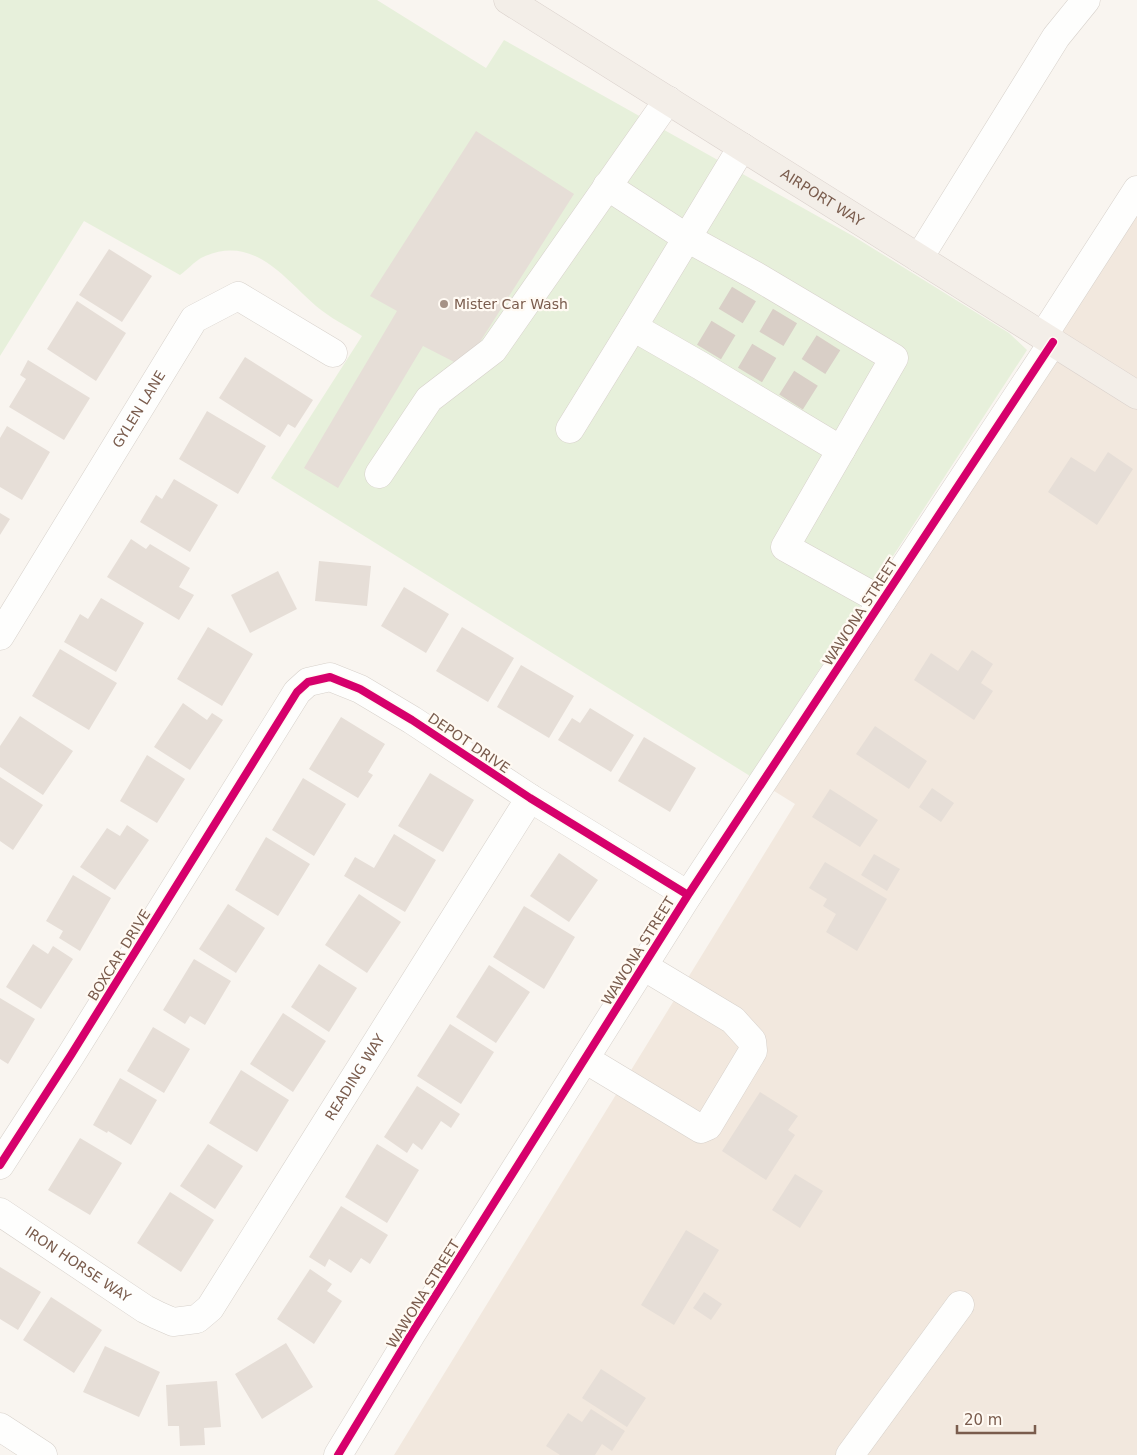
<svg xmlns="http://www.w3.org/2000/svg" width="1137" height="1455" font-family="'DejaVu Sans',sans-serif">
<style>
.residential{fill:#f2e8de}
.green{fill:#e7f0db}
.building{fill:#e6ded7}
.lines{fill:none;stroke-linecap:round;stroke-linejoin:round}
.minor-tunnel{stroke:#d9cfc7;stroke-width:28;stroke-dasharray:28 14;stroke-linecap:butt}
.minor-casing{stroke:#d7d1cb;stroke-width:29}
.major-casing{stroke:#dad1cc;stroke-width:29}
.minor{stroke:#fefefd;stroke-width:28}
.major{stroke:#f3eee8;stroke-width:28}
.cycleway-casing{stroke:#fffaf3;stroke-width:11}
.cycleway{stroke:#d6006c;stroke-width:8}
.poi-dot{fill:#a69286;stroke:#fffaf3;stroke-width:2}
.labels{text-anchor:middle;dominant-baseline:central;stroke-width:4.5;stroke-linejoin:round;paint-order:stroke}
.street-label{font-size:14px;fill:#7a5c4d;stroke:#fffaf3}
.poi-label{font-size:14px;fill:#7a5c4d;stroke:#fffaf3;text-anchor:start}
</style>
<rect width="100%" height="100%" fill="#f9f5f0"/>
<path class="residential" d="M1137 180V1455H394L795 804 750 776 1043 336Z"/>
<path class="green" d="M0 0H377L486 68 504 40 853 236 1009 333 1027 350 750 776 271 478 362 336C347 326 330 318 316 306 282 276 252 233 201 258 194 262 187 270 180 275L84 221 0 356Z"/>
<path class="building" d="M476 131 574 194 464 367 423 346 338 488 304 468 397 311 370 296Z
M109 249 152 276 122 322 79 295Z
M77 301 126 333 96 381 47 349Z
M245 357 313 400 295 428 288 424 280 437 219 398Z
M28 360 90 398 64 440 9 407 26 379 20 375Z
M207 411 266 446 238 494 179 459Z
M7 426 50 452 22 500 0 487V438Z
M1108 452 1133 469 1097 525 1048 492 1071 457 1095 472Z
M174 479 218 505 190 552 140 522 156 495 162 499Z
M0 513 10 519 0 535Z
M131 539 146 549 150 544 190 568 179 587 194 595 179 620 107 577Z
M319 561 371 566 367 606 315 601Z
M278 571 297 609 250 633 231 595Z
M404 587 449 614 426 653 381 626Z
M101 598 144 623 116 672 64 642 80 614 88 619Z
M208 627 253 654 222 706 177 679Z
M462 627 514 658 488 702 436 671Z
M60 649 117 683 89 730 32 696Z
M972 650 993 664 981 683 993 691 974 720 914 680 931 653 958 671Z
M521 665 574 696 549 738 497 707Z
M183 703 207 720 212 713 223 720 190 770 154 747Z
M590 708 634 735 611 772 558 740 572 718 580 723Z
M20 716 73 751 43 795 0 767V746Z
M341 717 385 744 368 772 373 775 358 798 309 769Z
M875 726 927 761 909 789 856 754Z
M644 737 696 768 670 812 618 781Z
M147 755 185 779 157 823 120 801Z
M430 773 474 800 443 852 398 826Z
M0 777 43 805 13 850 0 841Z
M303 778 346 804 314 856 272 830Z
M932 788 954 803 941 822 919 807Z
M830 789 878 820 860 847 812 817Z
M127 825 149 840 115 890 80 867 107 828 120 836Z
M394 834 436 860 405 912 344 876 355 857 374 868Z
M266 837 310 864 278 916 235 890Z
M559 853 598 880 569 922 530 896Z
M874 854 900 869 887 891 861 875Z
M825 862 887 899 857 951 826 932 836 914 823 906 827 899 809 888Z
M73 875 111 898 80 951 59 938 63 931 46 921Z
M359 894 401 922 367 973 325 945Z
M228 904 265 928 236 973 199 949Z
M524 906 575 937 544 989 493 957Z
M33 944 48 954 53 946 73 959 41 1009 6 987Z
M194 959 231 981 205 1025 190 1016 185 1024 163 1010Z
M319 964 357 988 329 1032 291 1007Z
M489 965 530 992 496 1043 456 1017Z
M0 998 35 1019 8 1064 0 1059Z
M283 1013 326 1041 293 1092 250 1064Z
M450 1024 494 1052 461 1104 417 1076Z
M153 1027 190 1049 164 1093 127 1071Z
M241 1070 289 1100 257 1152 209 1123Z
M120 1078 157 1100 131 1145 108 1131 107 1133 93 1125Z
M417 1086 460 1114 451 1128 441 1121 422 1150 413 1143 407 1153 384 1137Z
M760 1092 798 1116 788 1130 795 1135 766 1180 722 1151Z
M80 1138 122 1163 90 1215 48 1190Z
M208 1144 243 1166 215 1209 180 1186Z
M377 1144 419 1170 387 1223 345 1197Z
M795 1174 823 1191 800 1228 772 1210Z
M170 1192 214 1220 181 1272 137 1243Z
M341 1206 388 1235 370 1264 361 1258 351 1273 329 1259 325 1267 309 1257Z
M686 1230 719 1250 674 1325 641 1305Z
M0 1267 41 1292 18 1330 0 1319Z
M310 1269 332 1284 327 1291 342 1301 314 1344 277 1319Z
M704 1292 722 1304 711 1320 693 1308Z
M51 1297 102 1330 74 1373 23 1340Z
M286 1343 313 1387 262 1419 235 1374Z
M105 1346 160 1372 139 1417 83 1392Z
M601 1369 646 1398 627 1427 582 1398Z
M217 1381 221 1427 204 1428 205 1445 180 1446 179 1426H168L166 1385Z
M591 1409 625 1431 612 1451 602 1444 595 1455H560L546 1446 568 1413 582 1422Z"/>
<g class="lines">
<path class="minor-tunnel" d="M709 352 744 294
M750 375 785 316
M791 402 829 342"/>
<g class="minor-casing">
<g id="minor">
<path d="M742 147 633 327 701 366 841 450 785 547 882 601"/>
<path d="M607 186 687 238 756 276 894 358 841 450"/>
<path d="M919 258 1056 37 1086 0"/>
<path d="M1043 336 1137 190"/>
<path d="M570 429 633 327"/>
<path d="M379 474 429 399 493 350 668 100"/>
<path id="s1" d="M0 636 194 319 238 296 333 353"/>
<path d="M585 1059 701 1129 708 1126 753 1051 752 1041 733 1020 643 966"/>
<path d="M0 1165 71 1055 297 692 308 682 330 677 360 689 412 720 530 798 688 895"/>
<path id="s2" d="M0 1212 145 1309 157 1315 173 1322 197 1319 210 1308 530 798"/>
<path d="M0 1427 43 1455"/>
<path d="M338 1455 412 1333 688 895 1053 342"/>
<path d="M850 1455 960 1305"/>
</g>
</g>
<g class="major-casing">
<g id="major">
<path id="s3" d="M508 0 1137 395"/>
</g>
</g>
<use href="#minor" class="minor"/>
<use href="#major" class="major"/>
<g class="cycleway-casing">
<path id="cycleway" d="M0 1165 71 1055 297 692 308 682 330 677 360 689 412 720 530 798 688 895
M338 1455 412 1333 688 895 1053 342"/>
</g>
<use href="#cycleway" class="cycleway"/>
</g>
<circle class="poi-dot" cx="444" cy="304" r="5"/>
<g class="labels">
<g class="street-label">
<text stroke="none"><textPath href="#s3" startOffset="371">AIRPORT WAY</textPath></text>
<text stroke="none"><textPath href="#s1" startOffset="266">GYLEN LANE</textPath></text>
<text transform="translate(860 612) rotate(-57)">WAWONA STREET</text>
<text transform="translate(469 743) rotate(34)">DEPOT DRIVE</text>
<text transform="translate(638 951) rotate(-58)">WAWONA STREET</text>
<text transform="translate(119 955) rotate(-58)">BOXCAR DRIVE</text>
<text stroke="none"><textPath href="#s2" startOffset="519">READING WAY</textPath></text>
<text stroke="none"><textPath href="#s2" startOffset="94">IRON HORSE WAY</textPath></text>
<text transform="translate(423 1294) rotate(-58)">WAWONA STREET</text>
</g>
<g class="poi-label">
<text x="454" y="304">Mister Car Wash</text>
</g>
</g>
<path d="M957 1425v8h78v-8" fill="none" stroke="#7a5c4d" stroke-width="2.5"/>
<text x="964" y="1425" font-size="15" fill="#7a5c4d" stroke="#fffaf3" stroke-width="4" paint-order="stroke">20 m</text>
</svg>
